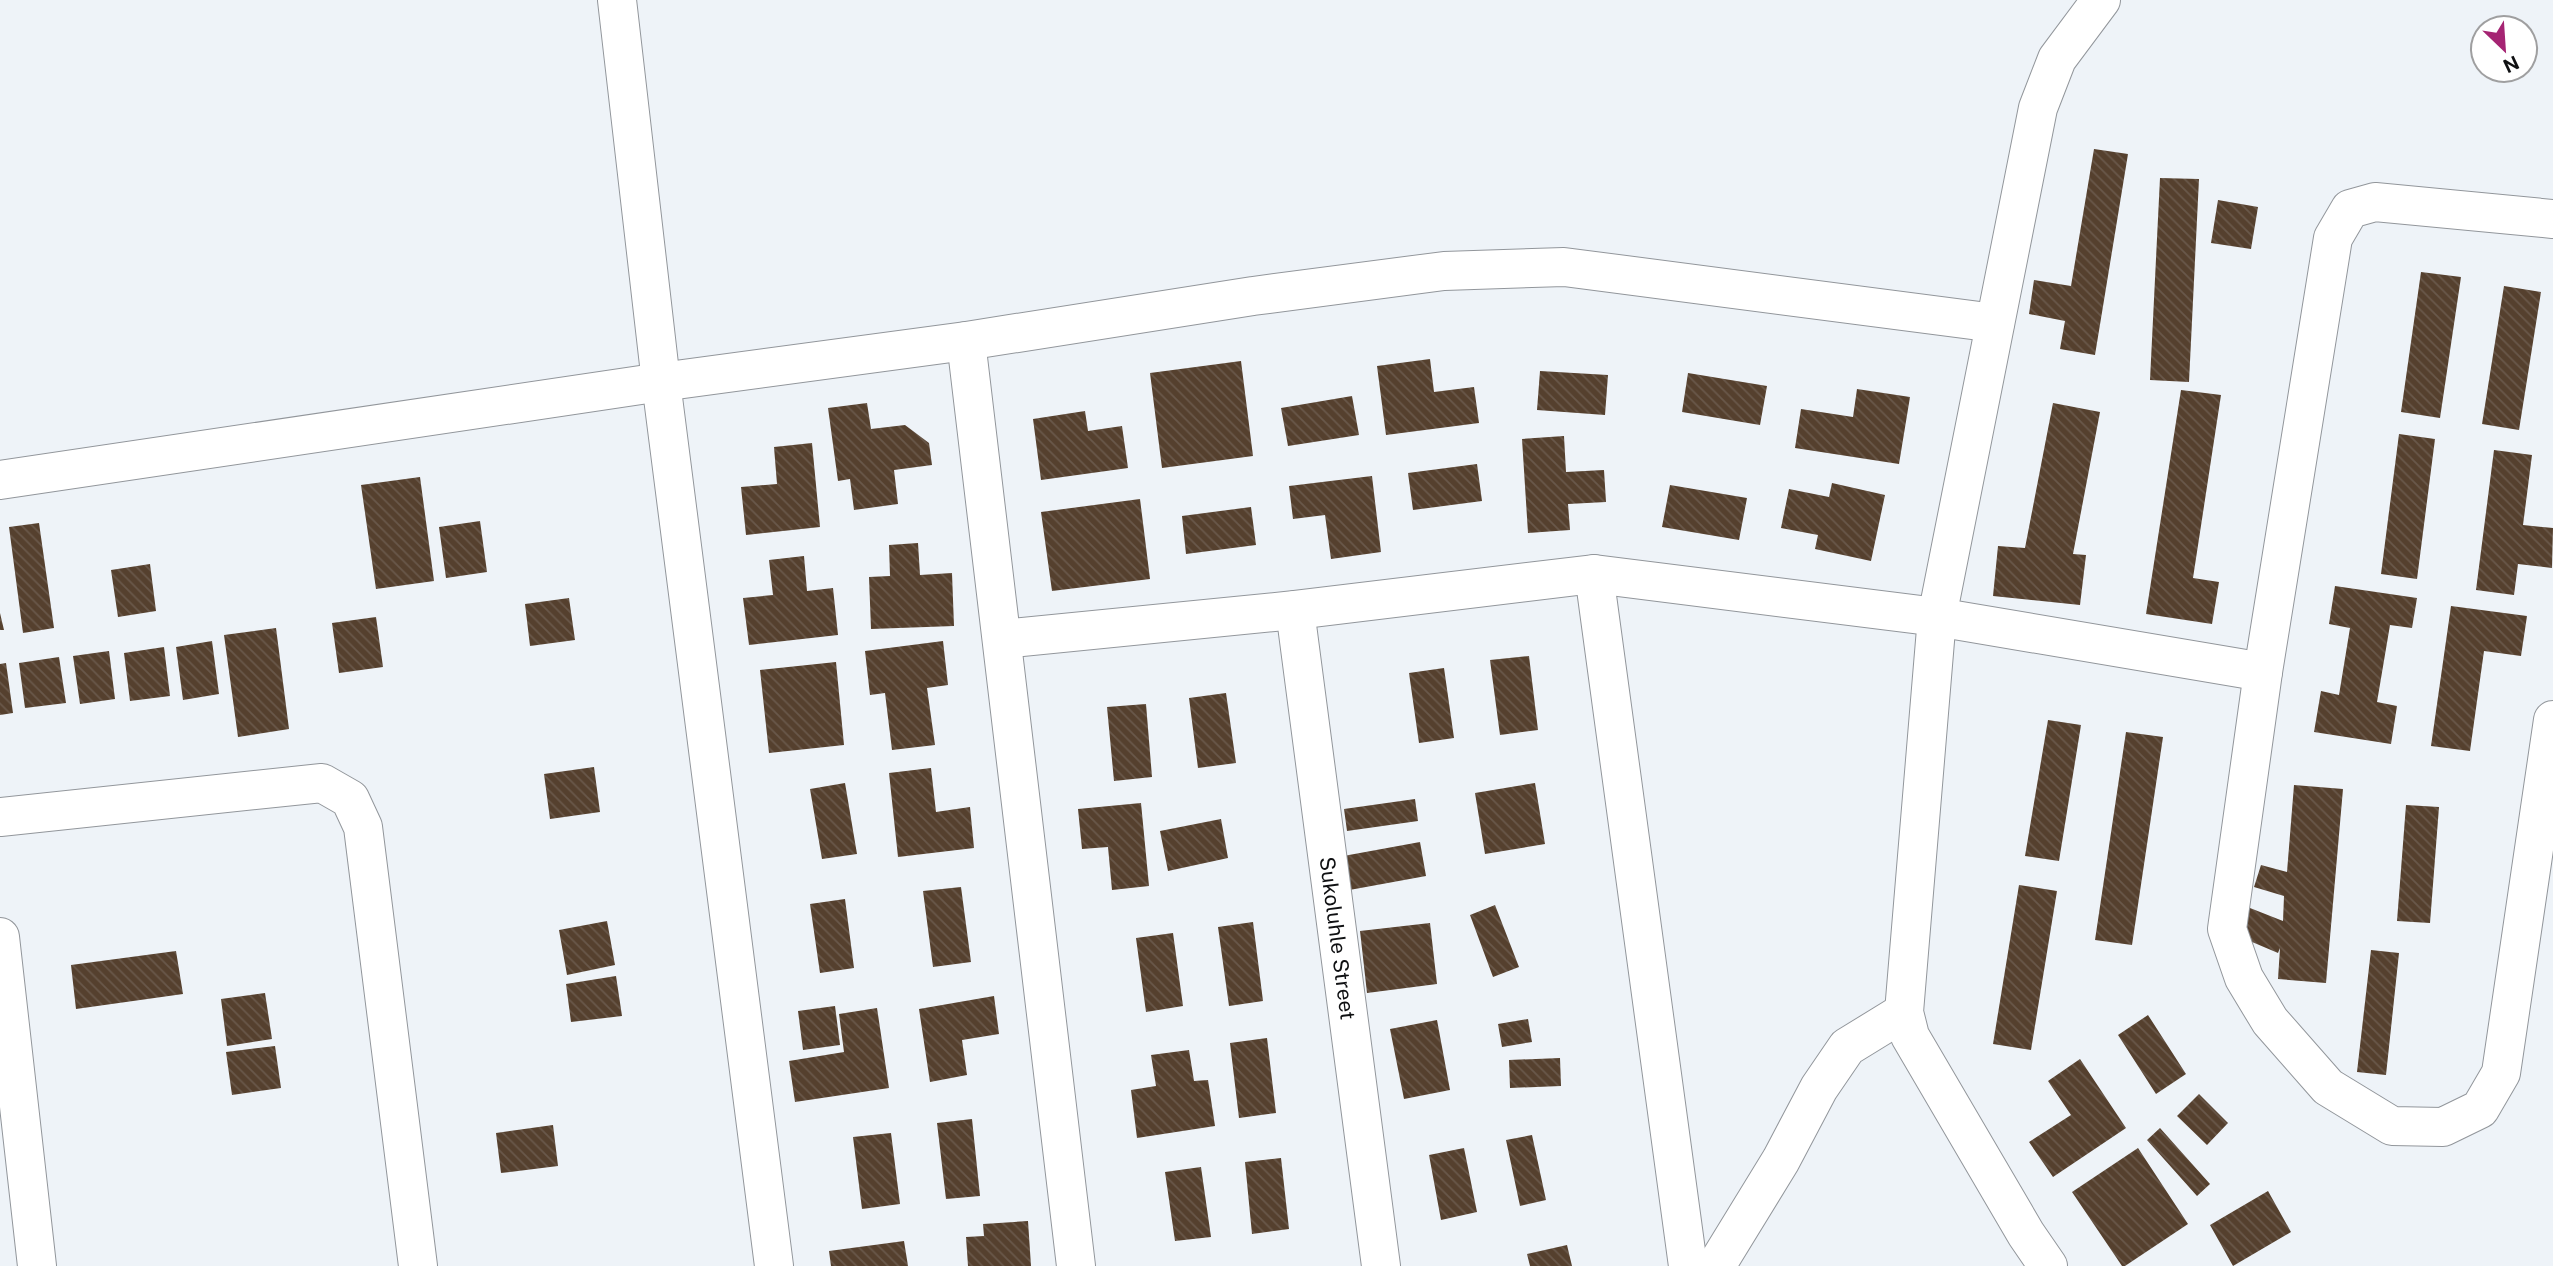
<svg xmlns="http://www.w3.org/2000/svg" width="2553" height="1266" font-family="'Public Sans',sans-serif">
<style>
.building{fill:url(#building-back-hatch)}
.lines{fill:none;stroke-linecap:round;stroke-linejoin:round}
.minor-casing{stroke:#92969b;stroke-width:40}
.minor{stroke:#fff;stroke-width:38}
.labels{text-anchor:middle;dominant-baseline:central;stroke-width:7;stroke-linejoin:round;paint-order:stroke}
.street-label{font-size:21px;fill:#0f1012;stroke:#fff}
</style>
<defs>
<pattern id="building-back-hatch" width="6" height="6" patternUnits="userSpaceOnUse" patternTransform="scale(1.75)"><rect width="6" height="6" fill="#55402e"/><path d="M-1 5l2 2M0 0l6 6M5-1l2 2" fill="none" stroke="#69584a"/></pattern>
</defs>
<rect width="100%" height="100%" fill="#eef3f8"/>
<path class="building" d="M2094 149 2128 154 2095 355 2060 349 2065 321 2029 314 2034 280 2071 286Z
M2160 178 2199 179 2189 382 2150 380Z
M2218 200 2258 207 2251 249 2211 243Z
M2421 272 2461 277 2440 418 2401 412Z
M2504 286 2541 292 2519 430 2482 424Z
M1430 359 1434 392 1474 387 1479 423 1386 435 1377 366Z
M1241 361 1253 456 1162 468 1150 373Z
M1540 371 1608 375 1605 415 1537 410Z
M1688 373 1767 386 1760 425 1682 412Z
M1857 389 1910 397 1899 464 1795 448 1801 409 1853 417Z
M2181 390 2221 395 2193 578 2219 582 2212 624 2146 614Z
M1352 396 1359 435 1288 446 1281 408Z
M867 403 871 429 905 425 929 443 932 465 894 470 898 504 854 510 850 479 838 481 828 408Z
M2053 403 2100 412 2073 554 2086 555 2080 605 1993 596 1998 546 2025 548Z
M1085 411 1088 431 1122 426 1128 468 1041 480 1033 419Z
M2399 434 2435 439 2417 579 2381 574Z
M1564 436 1566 472 1604 470 1606 502 1568 504 1570 530 1528 533 1522 439Z
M812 443 820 527 746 535 741 487 777 484 774 447Z
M2494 450 2532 455 2523 525 2553 528 2552 568 2518 564 2514 595 2476 590Z
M1477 464 1482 501 1413 510 1408 473Z
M1372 476 1381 552 1331 559 1325 515 1293 519 1289 486Z
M420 477 434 581 376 589 361 485Z
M1832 483 1885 495 1871 561 1815 549 1818 535 1781 528 1789 489 1829 497Z
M1670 485 1747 498 1739 540 1662 527Z
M1140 499 1150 579 1052 591 1041 512Z
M1251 507 1256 545 1186 554 1182 516Z
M480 521 487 572 446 578 439 527Z
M39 523 54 628 23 633 9 527Z
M918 543 920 575 952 573 954 626 871 629 869 577 890 576 889 545Z
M804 556 807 591 833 588 838 635 749 645 743 598 773 595 769 560Z
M150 564 156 611 118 617 111 570Z
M2335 586 2417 598 2412 628 2390 625 2377 702 2397 706 2391 744 2314 732 2321 691 2339 695 2350 628 2329 624Z
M569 598 575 640 530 646 525 604Z
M2451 606 2527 616 2521 656 2484 651 2470 751 2431 746Z
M0 613 4 630H0Z
M376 617 383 667 339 673 332 623Z
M276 628 289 729 238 737 224 635Z
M212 641 219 694 183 700 176 647Z
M943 641 948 685 927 688 935 745 892 750 885 693 870 695 865 651Z
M164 647 170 696 130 701 124 653Z
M109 651 115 699 80 704 73 656Z
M1529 656 1538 730 1500 735 1490 660Z
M59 657 66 703 25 708 19 663Z
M836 662 844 745 769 753 760 670Z
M6 663 13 713 0 715V664Z
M1444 668 1454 738 1419 743 1409 673Z
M1226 693 1236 763 1198 768 1189 698Z
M1146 704 1152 777 1114 781 1107 707Z
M2048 720 2081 725 2059 861 2025 856Z
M2126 732 2163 737 2132 945 2095 940Z
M594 767 600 812 550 819 544 774Z
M931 768 936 812 970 807 974 848 898 857 889 773Z
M845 783 857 854 822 859 810 789Z
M1535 783 1545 844 1485 854 1475 793Z
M2294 785 2343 789 2326 983 2278 979 2280 948 2278 953 2238 936 2250 908 2283 921 2284 896 2254 887 2261 865 2287 872Z
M1415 799 1418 821 1347 831 1344 809Z
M1141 803 1149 886 1112 890 1108 847 1082 849 1078 809Z
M2406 805 2439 807 2430 923 2397 921Z
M1221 819 1228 858 1168 871 1160 831Z
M1420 842 1426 876 1344 891 1338 857Z
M2019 885 2057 891 2031 1050 1993 1044Z
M961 887 971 962 933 967 923 891Z
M845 899 854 968 820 973 810 904Z
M1495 905 1519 967 1493 977 1470 915Z
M607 921 615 965 567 975 559 930Z
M1253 922 1263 1001 1229 1006 1218 927Z
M1430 923 1437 984 1367 993 1360 931Z
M1173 933 1183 1006 1146 1012 1136 938Z
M2371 950 2399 953 2386 1075 2357 1072Z
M176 951 183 994 76 1009 71 965Z
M616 976 622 1016 571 1022 566 984Z
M265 993 272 1039 227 1046 221 999Z
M994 996 999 1034 962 1040 967 1075 930 1082 919 1009Z
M835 1006 840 1045 803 1050 798 1011Z
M877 1008 889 1088 795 1102 789 1061 844 1052 839 1014Z
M2148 1015 2186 1074 2156 1094 2118 1035Z
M1528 1019 1532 1042 1502 1047 1498 1024Z
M1437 1020 1450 1090 1404 1099 1390 1029Z
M1267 1038 1276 1113 1239 1118 1230 1043Z
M275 1046 281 1088 232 1095 226 1052Z
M1189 1050 1194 1081 1208 1080 1215 1126 1137 1138 1131 1090 1156 1086 1151 1055Z
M1560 1058 1561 1086 1510 1088 1509 1060Z
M2080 1059 2126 1128 2053 1177 2029 1142 2071 1115 2048 1081Z
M2199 1094 2228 1123 2207 1145 2177 1116Z
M972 1119 980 1196 946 1199 937 1123Z
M553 1125 558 1166 501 1173 496 1133Z
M2160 1128 2210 1184 2197 1196 2147 1140Z
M891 1133 900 1204 862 1209 853 1137Z
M1532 1135 1546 1200 1520 1206 1506 1140Z
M1464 1148 1477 1212 1441 1220 1429 1155Z
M2138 1148 2188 1224 2125 1266H2122L2072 1192Z
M1281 1158 1289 1229 1252 1234 1245 1162Z
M1201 1167 1211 1237 1175 1241 1165 1172Z
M2268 1191 2291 1232 2233 1266 2210 1225Z
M1028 1221 1031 1266H968L966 1237 984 1236 983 1224Z
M904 1241 908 1266H831L829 1251Z
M1567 1245 1572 1266H1530L1527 1254Z"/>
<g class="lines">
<g class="minor-casing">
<g id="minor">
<path d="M617 0 661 382 774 1266"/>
<path d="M2553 219 2375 202 2350 209 2333 238 2263 672 2227 929 2244 978 2270 1021 2328 1087 2392 1126 2443 1127 2480 1109 2501 1073 2553 720"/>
<path d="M966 341 1076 1266"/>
<path d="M0 480 661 382 966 341 1253 296 1444 271 1564 267 1995 323"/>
<path d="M1594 574 1688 1266"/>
<path id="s1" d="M1295 610 1381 1266"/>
<path d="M1002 639 1295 610 1594 574 1937 617 2263 672"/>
<path d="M0 817 322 783 350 799 363 827 418 1266"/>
<path d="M0 937 37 1266"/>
<path d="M1716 1266 1781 1160 1819 1088 1847 1047 1904 1012"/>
<path d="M2048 1266 2026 1234 1910 1036 1904 1012 1937 617 2038 108 2057 59 2101 0"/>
</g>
</g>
<use href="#minor" class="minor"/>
</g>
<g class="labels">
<g class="street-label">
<text stroke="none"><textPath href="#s1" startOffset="331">Sukoluhle Street</textPath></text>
</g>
</g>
<g transform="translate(2504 49) rotate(155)"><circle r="33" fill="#ffffff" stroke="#9f9fa0" stroke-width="2"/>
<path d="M0-5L12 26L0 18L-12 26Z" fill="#a52473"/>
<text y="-10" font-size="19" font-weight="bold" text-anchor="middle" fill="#0f1012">N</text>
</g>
</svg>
